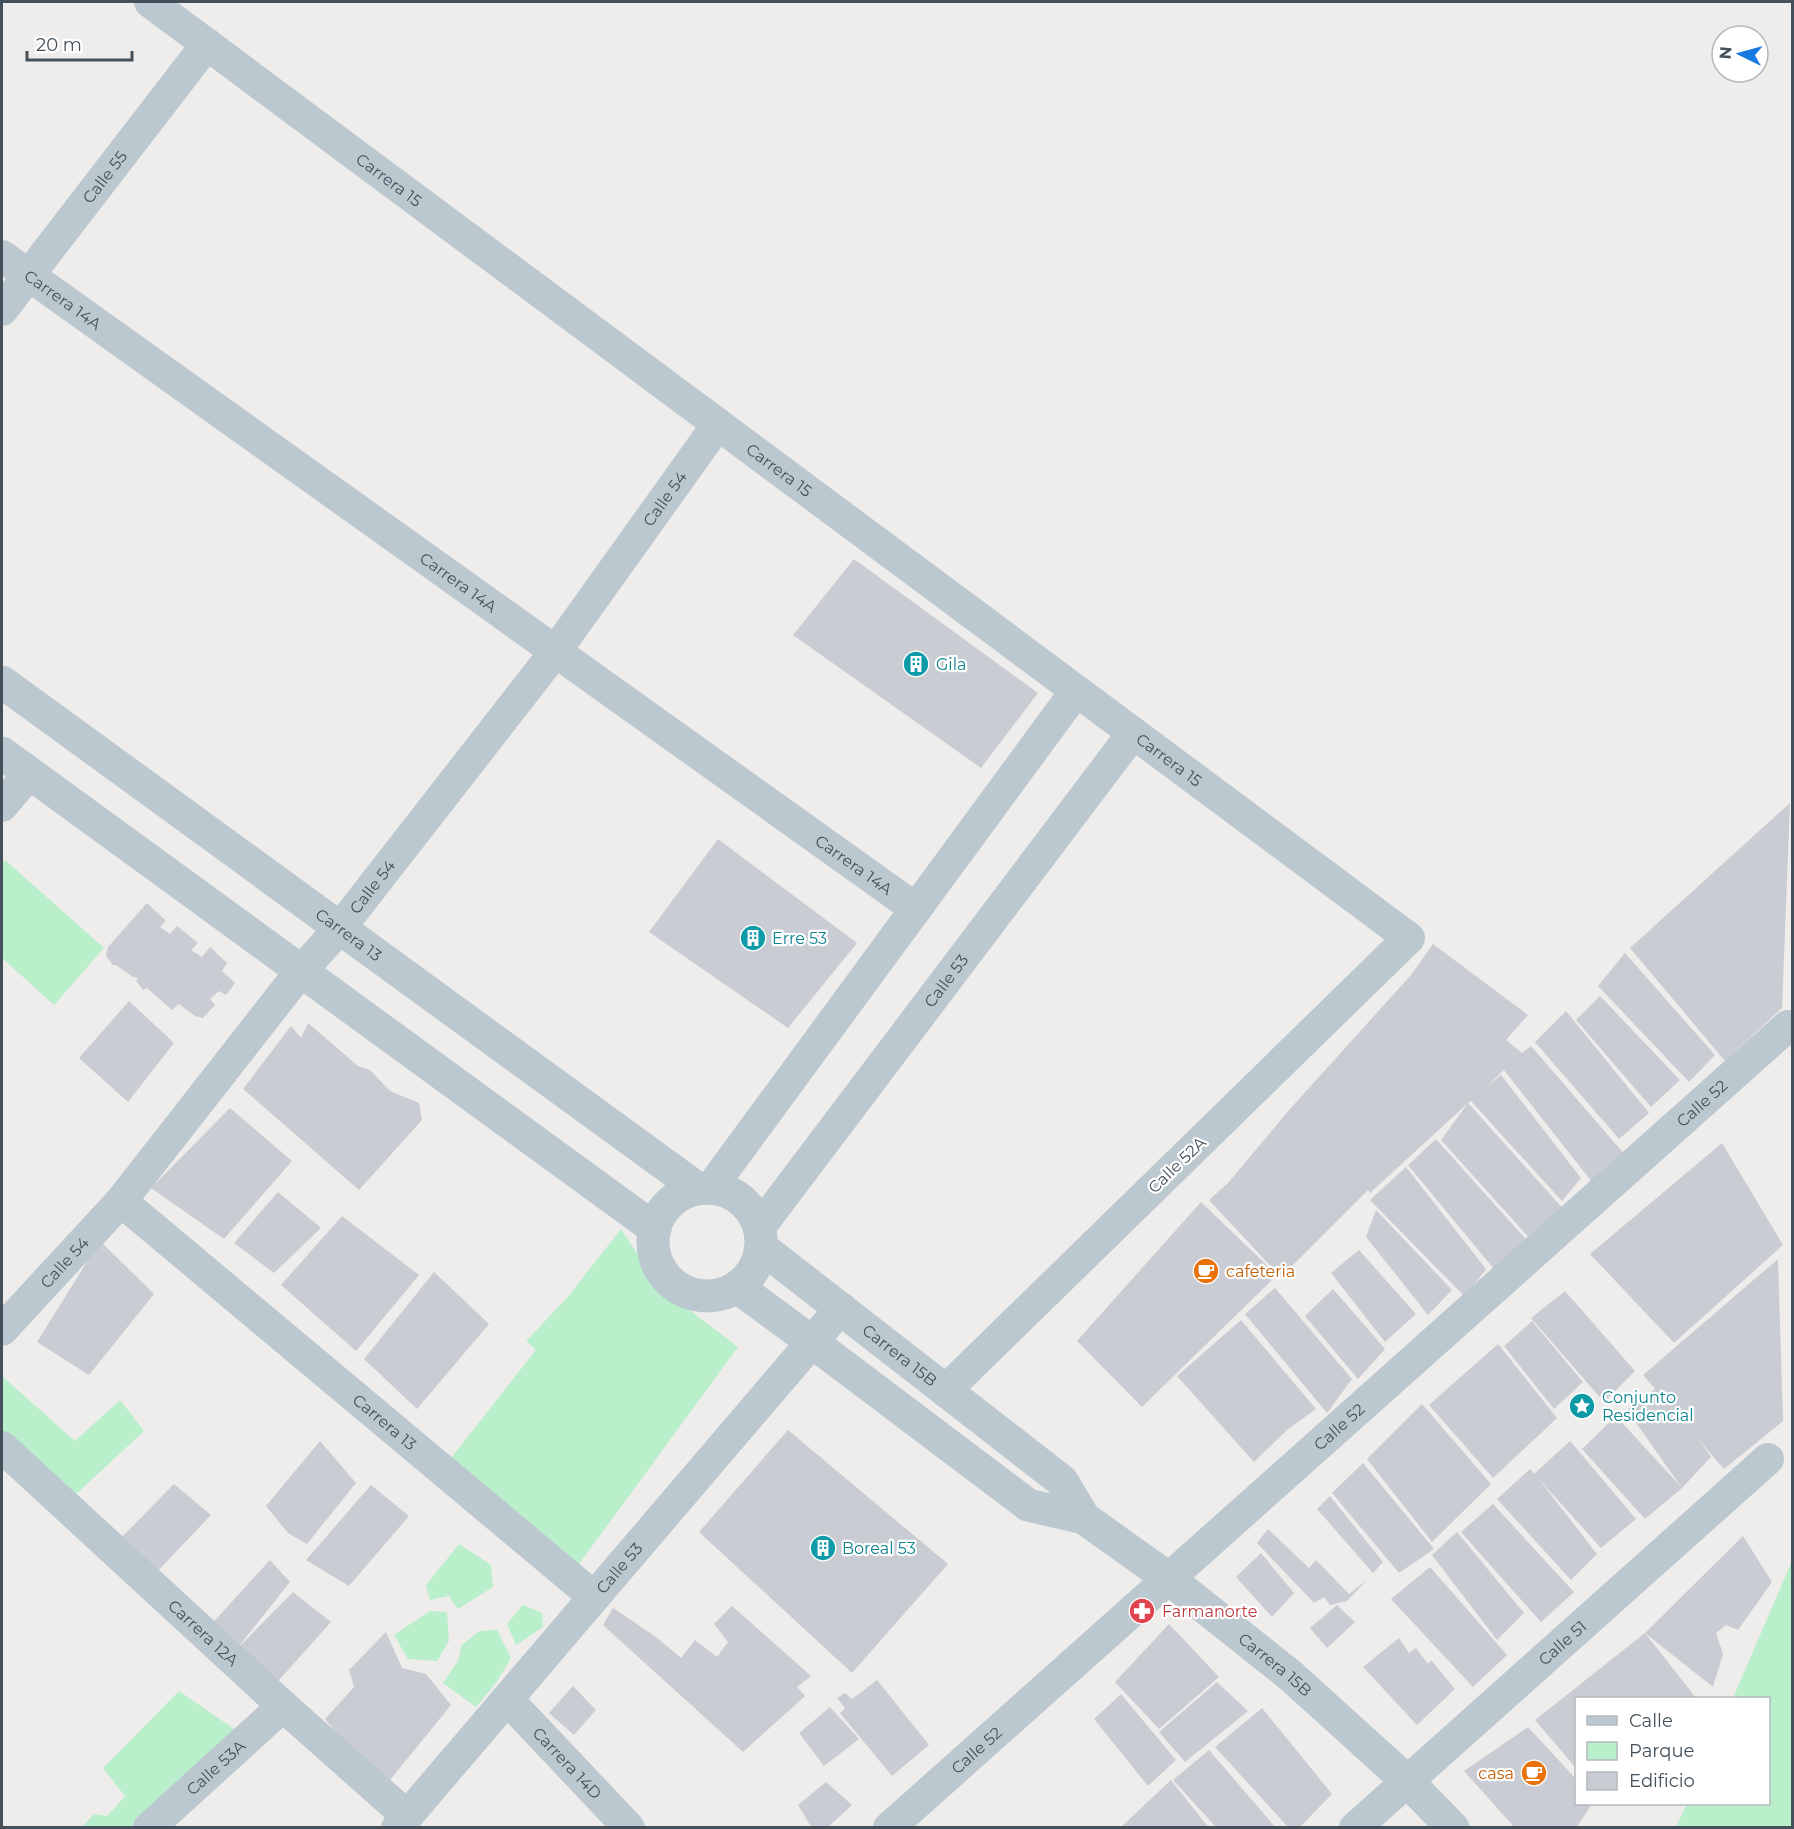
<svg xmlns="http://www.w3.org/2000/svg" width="1794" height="1829" font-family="Montserrat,sans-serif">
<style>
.green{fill:#b9efca}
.building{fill:#c9ccd2}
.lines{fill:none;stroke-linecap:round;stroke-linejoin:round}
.minor{stroke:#bcc8cf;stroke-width:32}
.tertiary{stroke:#bcc8cf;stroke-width:33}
.labels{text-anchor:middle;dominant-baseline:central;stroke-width:4.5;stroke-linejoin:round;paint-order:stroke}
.street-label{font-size:16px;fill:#44515a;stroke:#fff}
.culture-label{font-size:16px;fill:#0d838f;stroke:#fff;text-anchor:start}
.food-label{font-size:16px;fill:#c56008;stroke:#fff;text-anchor:start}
.health-label{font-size:16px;fill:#be3a42;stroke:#fff;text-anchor:start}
</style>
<rect width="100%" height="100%" fill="#efecec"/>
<path class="green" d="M5 860 104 948 54 1005 2 958V863Z
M1791 900H1792V1434Z
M621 1229 659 1287 738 1347 571 1575 440 1472 536 1350 526 1341 567 1298Z
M2 1376 75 1441 120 1400 144 1431 58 1511 2 1461Z
M459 1544 491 1565 493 1587 458 1609 449 1596 430 1600 426 1585Z
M1792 1561V1827H1676L1687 1804H1768V1698H1733Z
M523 1605 542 1613 543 1627 516 1645 507 1624Z
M430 1611 447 1612 449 1641 437 1661 408 1659 394 1635Z
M497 1630 511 1658 496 1683 476 1707 443 1683 459 1659 461 1646 479 1631Z
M179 1691 234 1729 147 1827 81 1828 94 1814 107 1816 125 1796 103 1768Z"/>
<path class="building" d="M854 559 1038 693 981 768 793 635Z
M1790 803 1782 1008 1725 1061 1630 948Z
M718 839 857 943 788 1028 649 932Z
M147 903 166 921 160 927 170 934 177 926 198 943 191 950 202 957 210 947 227 963 222 971 235 983 226 995 219 991 210 999 215 1005 203 1018 195 1016 179 1004 172 1010 147 988 143 990 136 981 138 978 133 977 116 965H113L106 956 108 947Z
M1433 944 1528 1015 1506 1040 1522 1053 1531 1046 1626 1156 1592 1182 1504 1070 1485 1088 1501 1075 1581 1178 1562 1201 1471 1101 1468 1103 1566 1212 1532 1241 1441 1140 1468 1103 1370 1193 1368 1190 1281 1277 1209 1200 1228 1183 1290 1109 1411 975Z
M1625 953 1715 1055 1689 1082 1598 986Z
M1600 996 1680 1080 1651 1107 1576 1020Z
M129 1001 174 1043 128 1102 79 1058Z
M1566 1011 1649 1113 1619 1139 1535 1042Z
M308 1023 358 1066 370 1070 390 1091 419 1103 422 1120 359 1190 243 1089 291 1026 301 1038Z
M230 1108 292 1161 224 1239 151 1188Z
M1436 1139 1530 1244 1494 1269 1408 1165Z
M1722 1143 1783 1245 1674 1343 1590 1254Z
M1406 1167 1486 1269 1465 1297 1370 1200Z
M278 1192 321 1228 274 1273 234 1243Z
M1201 1202 1277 1275 1142 1407 1077 1341Z
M1376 1210 1452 1290 1428 1315 1366 1237Z
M342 1216 419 1275 356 1351 281 1285Z
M100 1241 154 1294 89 1375 37 1342Z
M1359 1250 1416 1314 1385 1342 1331 1273Z
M1778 1259 1783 1421 1724 1469 1699 1440 1711 1457 1682 1488 1645 1519 1582 1449 1616 1416 1682 1488 1627 1410 1655 1389 1643 1375Z
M434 1272 489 1324 417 1409 364 1359Z
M1275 1288 1352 1379 1327 1413 1245 1314Z
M1333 1289 1385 1349 1358 1379 1305 1316Z
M1565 1291 1635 1371 1604 1402 1531 1318Z
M1241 1320 1316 1409 1288 1429 1254 1462 1177 1376Z
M1532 1321 1583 1382 1554 1409 1504 1346Z
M1498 1344 1557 1418 1493 1478 1429 1405Z
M1422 1404 1491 1484 1432 1542 1367 1459Z
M788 1430 948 1564 852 1673 699 1532Z
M320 1441 356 1483 307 1544 288 1533 266 1506Z
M1570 1441 1636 1519 1601 1548 1538 1478 1597 1554 1571 1580 1497 1499 1530 1469 1534 1474Z
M1363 1463 1434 1549 1399 1573 1332 1493Z
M174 1484 211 1515 154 1575 117 1542Z
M371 1485 409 1516 349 1586 306 1560Z
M1330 1496 1383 1562 1373 1573 1317 1509Z
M1493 1504 1574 1592 1541 1622 1461 1532Z
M1268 1529 1309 1568 1316 1560 1349 1594 1367 1580 1347 1601 1330 1605 1324 1597 1314 1603 1257 1543Z
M1457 1532 1524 1613 1497 1640 1432 1555Z
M1743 1536 1772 1582 1738 1630 1726 1625 1716 1633 1723 1654 1713 1687 1645 1633Z
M1261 1553 1294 1593 1272 1617 1236 1577Z
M270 1560 290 1582 235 1651 293 1592 331 1622 271 1689 208 1628Z
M1430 1567 1507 1655 1473 1687 1391 1599Z
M1337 1605 1355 1622 1327 1648 1310 1628Z
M732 1606 811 1676 797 1687 805 1696 743 1752 603 1625 613 1608 656 1637 681 1658 695 1640 717 1657 728 1642 714 1624Z
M1169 1624 1219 1677 1159 1729 1115 1682Z
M386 1632 402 1668 426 1674 451 1705 390 1780 345 1743 325 1719 354 1687 349 1670Z
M1645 1633 1696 1698H1576V1768L1535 1720Z
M1399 1638 1409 1653 1416 1648 1428 1664 1431 1660 1455 1689 1417 1725 1363 1667Z
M877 1680 929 1745 892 1776 840 1713 845 1708 837 1698 845 1693 852 1699Z
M1217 1682 1248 1711 1185 1762 1159 1732Z
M573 1686 596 1710 574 1735 549 1713Z
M1121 1694 1176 1760 1148 1786 1094 1719Z
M830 1707 859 1739 824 1766 799 1733Z
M1262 1708 1332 1794 1299 1828H1289L1215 1747Z
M1528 1727 1576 1779V1804H1592L1576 1828H1515L1464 1771Z
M1209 1750 1276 1828H1217L1173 1780Z
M1171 1780 1209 1828H1120Z
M826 1782 852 1805 827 1828H812L798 1805Z"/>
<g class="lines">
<g class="minor">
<path id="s1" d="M150 2 1409 938 945 1391"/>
<path id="s2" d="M2 256 916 909"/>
<path id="s3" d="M2 310 207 44"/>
<path d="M2 806 30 773"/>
<path d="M710 1189 1076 691"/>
<path id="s4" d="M121 1201 594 1597"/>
<path id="s5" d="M759 1228 1133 733"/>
<path id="s6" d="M2 1330 121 1201 301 971 340 928 555 652 718 424"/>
<path id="s7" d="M2 1447 283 1706 407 1816"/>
<path id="s8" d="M507 1699 629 1828"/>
<path id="s9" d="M149 1828 283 1706"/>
<path id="s10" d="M397 1828 841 1308"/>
<path id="s11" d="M889 1828 1788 1026"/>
<path id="s12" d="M1355 1828 1768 1459"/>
</g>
<g class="tertiary">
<path id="s13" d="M2 682 697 1188"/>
<path d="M2 753 655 1229"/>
<circle cx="707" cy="1242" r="54"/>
<path id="s14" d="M761 1247 1062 1481 1084 1518"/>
<path id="s15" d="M737 1287 812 1342 1028 1505 1084 1518 1168 1578 1291 1676 1408 1782 1453 1828"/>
</g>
</g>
<defs>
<g id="building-disc" transform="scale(1.35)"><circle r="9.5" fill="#0f9aa8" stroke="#fff"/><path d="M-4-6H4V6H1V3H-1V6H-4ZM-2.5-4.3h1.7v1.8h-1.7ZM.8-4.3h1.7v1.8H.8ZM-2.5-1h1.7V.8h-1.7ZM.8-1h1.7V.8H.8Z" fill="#fff"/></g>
<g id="cafe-disc" transform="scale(1.35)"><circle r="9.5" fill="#e8710a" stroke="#fff"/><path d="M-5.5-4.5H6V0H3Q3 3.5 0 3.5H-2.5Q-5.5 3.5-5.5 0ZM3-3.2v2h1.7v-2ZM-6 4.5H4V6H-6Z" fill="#fff"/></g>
<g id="sight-disc" transform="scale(1.35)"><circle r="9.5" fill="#0f9aa8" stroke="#fff"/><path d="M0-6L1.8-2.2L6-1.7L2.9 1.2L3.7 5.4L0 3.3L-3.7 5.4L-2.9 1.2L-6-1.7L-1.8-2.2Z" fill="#fff"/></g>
<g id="pharmacy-disc" transform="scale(1.35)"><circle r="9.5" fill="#e0444e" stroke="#fff"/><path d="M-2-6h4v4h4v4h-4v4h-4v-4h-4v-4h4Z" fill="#fff"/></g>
</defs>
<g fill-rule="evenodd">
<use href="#building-disc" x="916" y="664"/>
<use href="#building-disc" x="753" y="938"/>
<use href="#cafe-disc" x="1206" y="1271"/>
<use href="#sight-disc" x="1582" y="1406"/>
<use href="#building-disc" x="823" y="1548"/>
<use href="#pharmacy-disc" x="1142" y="1611"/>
<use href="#cafe-disc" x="1534" y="1773"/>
</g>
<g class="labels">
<g class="street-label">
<text stroke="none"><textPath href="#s3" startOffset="168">Calle 55</textPath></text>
<text stroke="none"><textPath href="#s1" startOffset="298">Carrera 15</textPath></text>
<text stroke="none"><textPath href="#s2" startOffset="75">Carrera 14A</textPath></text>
<text stroke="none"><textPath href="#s1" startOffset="784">Carrera 15</textPath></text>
<text stroke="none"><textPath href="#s6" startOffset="1064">Calle 54</textPath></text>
<text stroke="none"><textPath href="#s2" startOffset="561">Carrera 14A</textPath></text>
<text stroke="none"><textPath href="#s1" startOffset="1270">Carrera 15</textPath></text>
<text stroke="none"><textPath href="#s2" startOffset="1047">Carrera 14A</textPath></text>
<text stroke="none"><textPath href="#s6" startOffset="578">Calle 54</textPath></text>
<text stroke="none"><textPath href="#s13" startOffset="429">Carrera 13</textPath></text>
<text stroke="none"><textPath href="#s5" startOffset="310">Calle 53</textPath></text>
<text stroke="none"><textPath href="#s11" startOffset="1089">Calle 52</textPath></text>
<text transform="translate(1177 1165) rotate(-44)">Calle 52A</text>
<text stroke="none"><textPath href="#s6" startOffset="92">Calle 54</textPath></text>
<text stroke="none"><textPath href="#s14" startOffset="176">Carrera 15B</textPath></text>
<text stroke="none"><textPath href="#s4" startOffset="344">Carrera 13</textPath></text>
<text stroke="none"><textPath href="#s11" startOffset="603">Calle 52</textPath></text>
<text stroke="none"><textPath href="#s10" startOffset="342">Calle 53</textPath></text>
<text stroke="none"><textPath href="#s7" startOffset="274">Carrera 12A</textPath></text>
<text stroke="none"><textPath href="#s12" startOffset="278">Calle 51</textPath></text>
<text stroke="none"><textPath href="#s15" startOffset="662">Carrera 15B</textPath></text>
<text stroke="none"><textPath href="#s11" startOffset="117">Calle 52</textPath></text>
<text stroke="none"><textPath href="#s8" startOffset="88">Carrera 14D</textPath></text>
<text stroke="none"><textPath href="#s9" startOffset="90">Calle 53A</textPath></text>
</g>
<g class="culture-label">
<text x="936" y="664">Gila</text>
<text x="772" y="938">Erre 53</text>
<text x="1602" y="1397">Conjunto<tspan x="1602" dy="18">Residencial</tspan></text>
<text x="842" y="1548">Boreal 53</text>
</g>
<g class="food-label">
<text x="1226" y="1271">cafeteria</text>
<text x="1514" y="1773" text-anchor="end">casa</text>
</g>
<g class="health-label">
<text x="1162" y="1611">Farmanorte</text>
</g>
</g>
<rect width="1794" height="1829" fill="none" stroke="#44515a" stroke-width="6"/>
<rect x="1575" y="1697" width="195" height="108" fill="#ffffff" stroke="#b4b9bd" stroke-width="1.5"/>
<rect x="1587" y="1716" width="30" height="9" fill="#bcc8cf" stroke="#b4b9bd" stroke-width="1.5"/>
<text x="1629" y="1727" font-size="18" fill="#44515a">Calle</text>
<rect x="1587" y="1742" width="30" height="18" fill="#b9efca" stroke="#b4b9bd" stroke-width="1.5"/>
<text x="1629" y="1757" font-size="18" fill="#44515a">Parque</text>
<rect x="1587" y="1772" width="30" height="18" fill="#c9ccd2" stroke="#b4b9bd" stroke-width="1.5"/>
<text x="1629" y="1787" font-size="18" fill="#44515a">Edificio</text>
<g transform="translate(1740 54) rotate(275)"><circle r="28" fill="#ffffff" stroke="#b4b9bd" stroke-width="1.5"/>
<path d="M0-4.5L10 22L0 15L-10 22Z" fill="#167ae0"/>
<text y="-9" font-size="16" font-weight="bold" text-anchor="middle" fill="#44515a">N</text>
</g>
<path d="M27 51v9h105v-9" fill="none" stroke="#44515a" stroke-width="3"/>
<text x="36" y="51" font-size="18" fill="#44515a" stroke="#ffffff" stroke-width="4.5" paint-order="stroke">20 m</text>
</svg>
